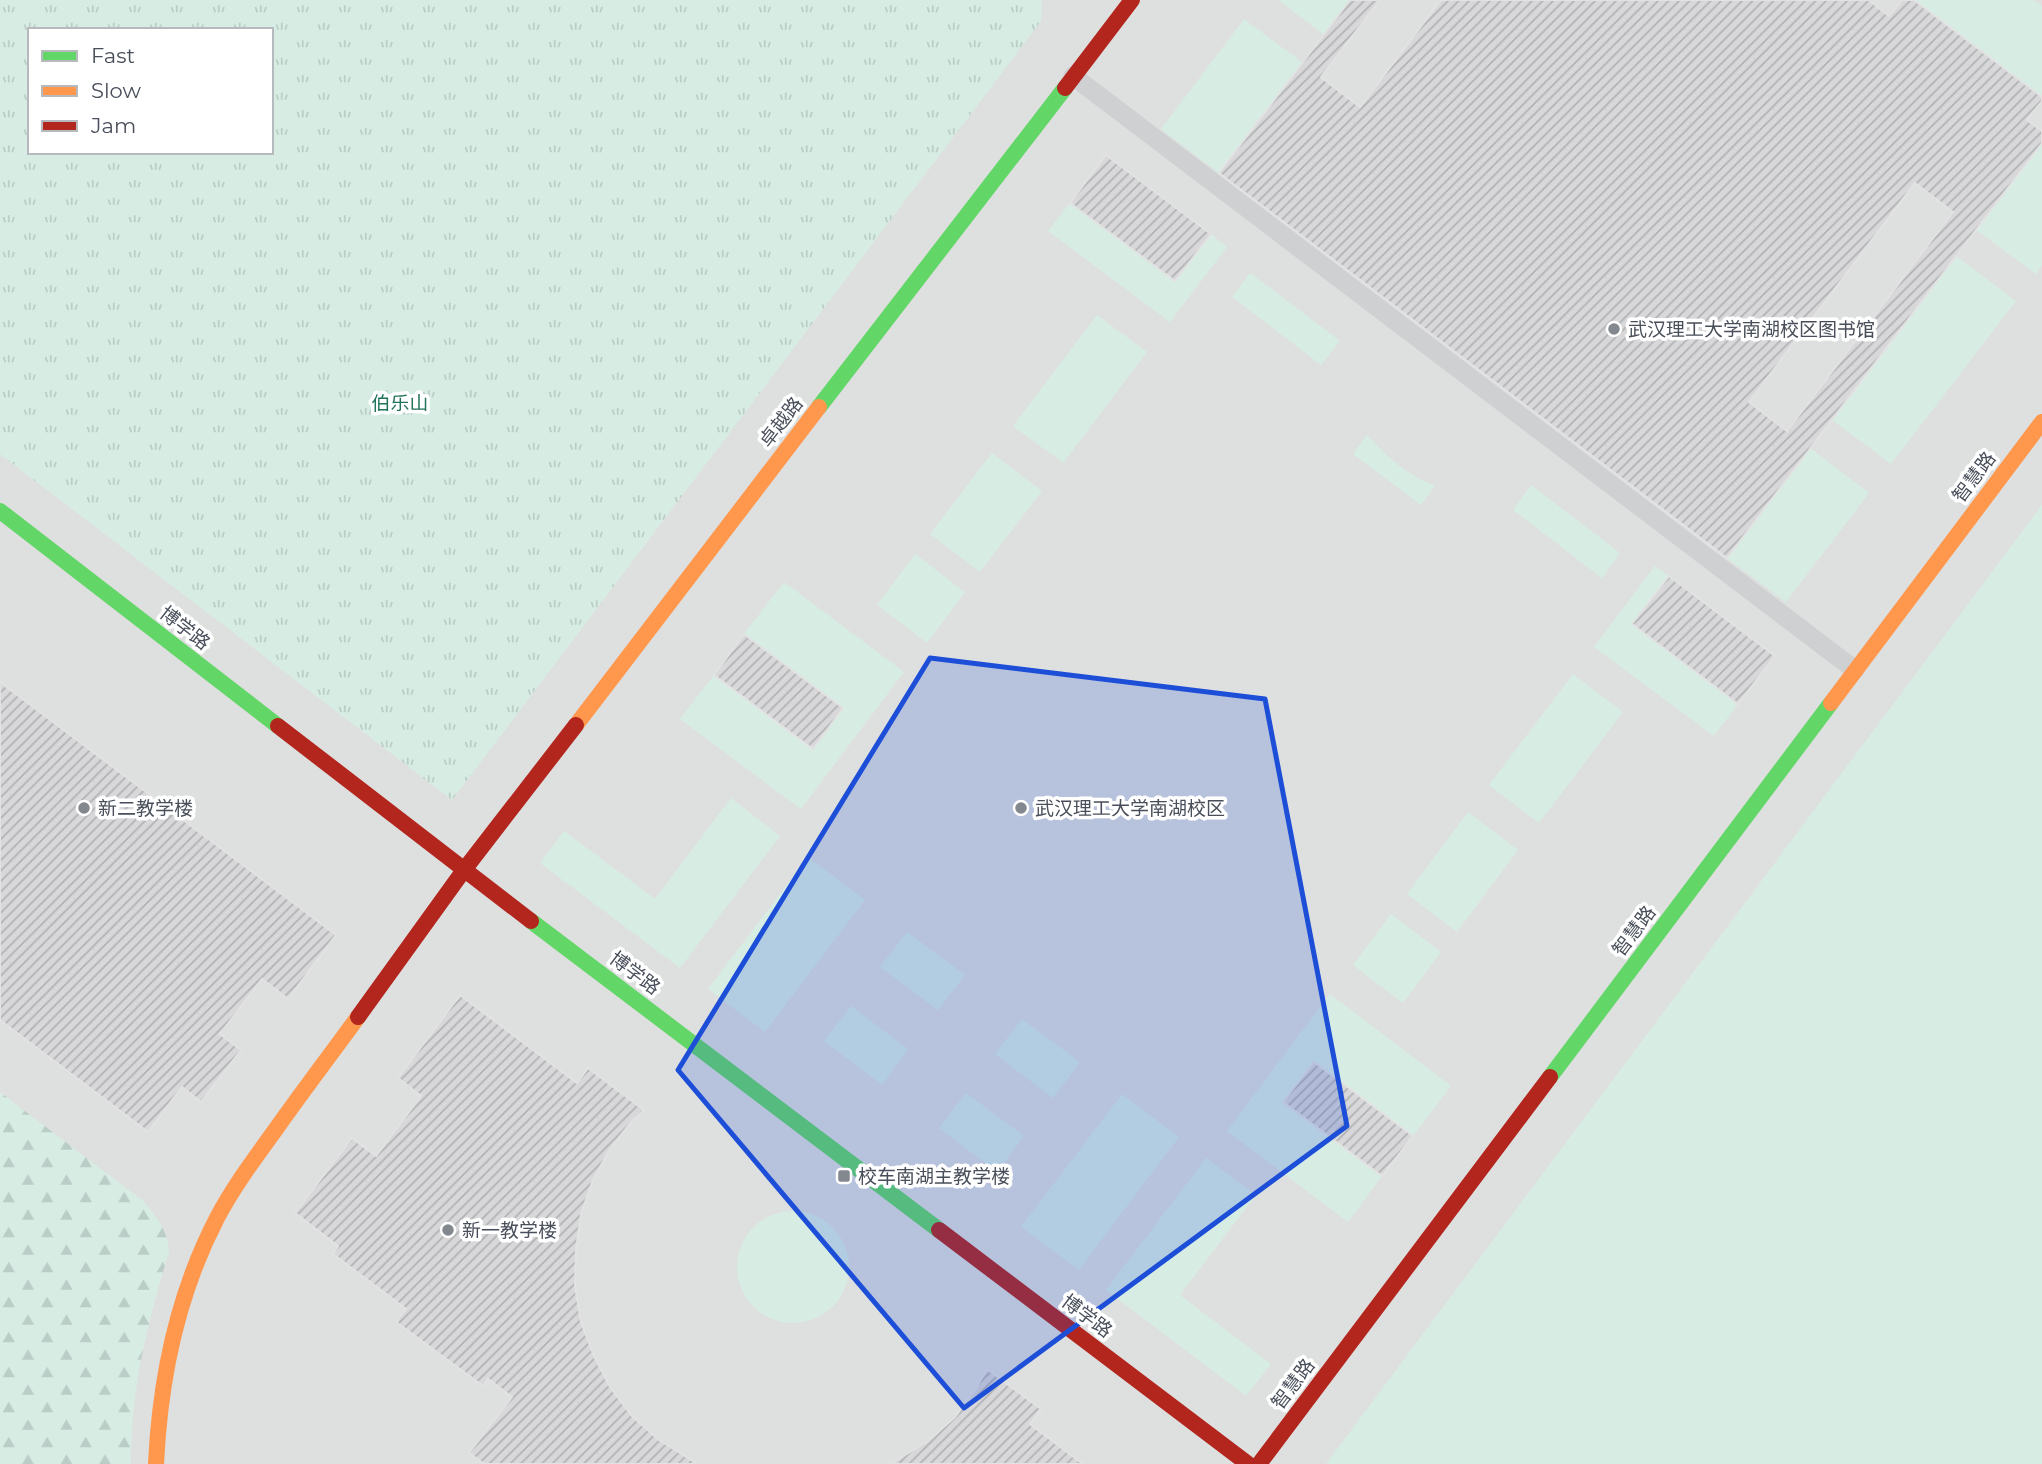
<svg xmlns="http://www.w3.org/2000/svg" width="2042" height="1464" font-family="Montserrat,'Noto Sans SC',sans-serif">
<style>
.education{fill:#dedfdf;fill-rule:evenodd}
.green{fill:#d7ede4}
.forest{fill:url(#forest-firs)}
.park{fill:url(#park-tufts);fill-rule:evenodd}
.building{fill:url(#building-hatch);stroke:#e2e2e3;stroke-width:2;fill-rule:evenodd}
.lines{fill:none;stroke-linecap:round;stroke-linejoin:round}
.lane{stroke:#cfd0d2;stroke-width:19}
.fast{stroke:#63d668;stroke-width:16}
.slow{stroke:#ff974d;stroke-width:16}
.jam{stroke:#b3261e;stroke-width:16}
.marked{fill:#1d4ed8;fill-opacity:0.2;stroke:#1d4ed8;stroke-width:5;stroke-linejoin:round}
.poi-dot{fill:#83878e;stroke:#fff;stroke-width:2.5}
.labels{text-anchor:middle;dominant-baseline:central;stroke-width:7;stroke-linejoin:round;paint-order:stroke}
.poi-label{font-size:19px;fill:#494f5a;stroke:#fff;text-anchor:start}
.park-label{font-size:19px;fill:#22735b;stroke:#fff}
.street-label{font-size:19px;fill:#494f5a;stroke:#fff}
</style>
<defs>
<pattern id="forest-firs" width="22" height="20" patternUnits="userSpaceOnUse" patternTransform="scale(1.75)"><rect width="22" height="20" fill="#d7ede4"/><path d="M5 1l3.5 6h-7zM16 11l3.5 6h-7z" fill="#bacdc6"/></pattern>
<pattern id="park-tufts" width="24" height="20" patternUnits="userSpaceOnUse" patternTransform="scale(1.75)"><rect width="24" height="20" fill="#d7ede4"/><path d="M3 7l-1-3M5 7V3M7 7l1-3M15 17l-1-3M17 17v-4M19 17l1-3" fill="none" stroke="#bacdc6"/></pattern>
<pattern id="building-hatch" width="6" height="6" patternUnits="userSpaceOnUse" patternTransform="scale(1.75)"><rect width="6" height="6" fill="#d8d8da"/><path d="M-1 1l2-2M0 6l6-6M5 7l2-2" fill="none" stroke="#b1b2b4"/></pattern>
</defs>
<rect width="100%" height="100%" fill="#f0f0f0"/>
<path class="education" d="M0 0H2042V1464H0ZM30 30H271V152H30Z"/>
<path class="green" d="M1278 0H1351L1324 35Z
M1914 0H2034L2042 6V97Z
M1244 19 1303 63 1219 173 1161 129Z
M2042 143V266L2036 274 1976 230Z
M1070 203 1175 281 1211 234 1227 247 1170 322 1048 231Z
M1956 256 2016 301 1891 464 1832 420Z
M1250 273 1340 341 1321 365 1232 297Z
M1097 315 1147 352 1063 463 1013 426Z
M1367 435C1387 457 1407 475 1435 486L1421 505 1353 454Z
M1810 448 1869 493 1786 602 1727 558Z
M992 453 1042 491 980 572 930 534Z
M1531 485 1620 553 1602 578 1513 510Z
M2042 505V1464H1326Z
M915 554 965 592 927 643 877 605Z
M1655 566 1669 576 1633 625 1738 704 1714 736 1594 647Z
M784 582 904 672 801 809 680 719 714 675 813 749 843 708 744 634Z
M1573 674 1623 712 1539 823 1489 785Z
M731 798 780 836 680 968 540 863 564 831 655 899Z
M1468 812 1518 850 1457 932 1407 894Z
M808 857 865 900 765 1032 708 989Z
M1391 914 1441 952 1403 1003 1353 965Z
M907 932 965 975 938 1010 880 967Z
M1330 994 1451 1086 1413 1136 1314 1062 1283 1102 1382 1176 1348 1222 1227 1131Z
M851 1006 908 1049 882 1085 824 1041Z
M1022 1019 1080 1062 1053 1098 995 1054Z
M966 1093 1024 1136 997 1172 939 1128Z
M1122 1094 1179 1137 1079 1270 1021 1227Z
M1206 1158 1256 1195 1180 1295 1271 1364 1246 1396 1106 1290Z
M737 1267a56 56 0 1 1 112 0a56 56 0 1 1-112 0Z"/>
<path class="forest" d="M0 1092 143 1201C157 1217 168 1231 169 1252 147 1324 131 1388 131 1464H0Z"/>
<path class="park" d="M0 0H1042L1041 21 452 800 0 454ZM30 30H271V152H30Z"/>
<path class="building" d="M1350 0H1380L1321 77 1360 107 1441 0H1869L1889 16 1902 0H1914L2042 97V101L2027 120 2042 131V143L1727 558 1219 173ZM1915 183 1953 212 1787 431 1749 402Z
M1106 155 1211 234 1175 281 1070 203Z
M1669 576 1775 656 1738 704 1632 624Z
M744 634 843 708 813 749 714 675Z
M0 682 336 935 288 999 262 979 220 1034 241 1050 201 1102 182 1087 148 1132 0 1020Z
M460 995 577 1083 588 1068 644 1110 632 1121 610 1149 593 1180 581 1214 576 1250 575 1286 581 1322 594 1356 610 1387 632 1416 659 1440 698 1464H484L469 1453 512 1397 488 1379 483 1386 396 1322 406 1309 333 1254 338 1246 295 1213 352 1138 376 1156 421 1096 398 1078Z
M1314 1062 1413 1136 1382 1176 1283 1102Z
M987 1369 1041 1409 1030 1424 1083 1464H890L928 1441 955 1417 976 1388Z"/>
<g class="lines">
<path class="lane" d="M1073 76 1855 670"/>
<path class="fast" d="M819 407 1065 88
M0 511 278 726
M531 921 939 1230
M1550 1077 1831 703"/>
<path class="slow" d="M1831 703 2042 422
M576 725 819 407
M156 1464C160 1377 177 1295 217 1218 234 1186 255 1158 276 1129 303 1091 331 1054 358 1017"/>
<path class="jam" d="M1065 88 1132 0
M278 726 531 921
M358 1017 464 870 576 725
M939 1230 1248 1464
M1259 1464 1550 1077"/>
</g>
<path class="marked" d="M930 658 1265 699 1347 1126 964 1408 678 1070Z"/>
<g class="poi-dot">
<circle cx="1614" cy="329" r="7"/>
<circle cx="84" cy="808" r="7"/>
<circle cx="1021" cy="808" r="7"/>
<rect x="837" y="1169" width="14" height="14" rx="3.5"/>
<circle cx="448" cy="1230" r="7"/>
</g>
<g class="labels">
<g class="poi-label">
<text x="1628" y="329">武汉理工大学南湖校区图书馆</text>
<text x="98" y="808">新二教学楼</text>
<text x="1035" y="808">武汉理工大学南湖校区</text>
<text x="858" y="1176">校车南湖主教学楼</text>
<text x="462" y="1230">新一教学楼</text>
</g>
<g class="park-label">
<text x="400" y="403">伯乐山</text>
</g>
<g class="street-label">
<text transform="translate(781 422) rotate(-52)">卓越路</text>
<text transform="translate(1974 477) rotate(-53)">智慧路</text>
<text transform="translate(185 628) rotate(38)">博学路</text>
<text transform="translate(1634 931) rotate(-53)">智慧路</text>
<text transform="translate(635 973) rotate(37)">博学路</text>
<text transform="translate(1087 1316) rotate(37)">博学路</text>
<text transform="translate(1293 1384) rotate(-53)">智慧路</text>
</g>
</g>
<rect x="28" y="28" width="245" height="126" fill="#ffffff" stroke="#b6b9bd" stroke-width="2"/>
<rect x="42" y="51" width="35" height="10" fill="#63d668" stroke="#b6b9bd" stroke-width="2"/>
<text x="91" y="63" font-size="21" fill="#494f5a">Fast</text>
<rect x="42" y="86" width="35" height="10" fill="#ff974d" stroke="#b6b9bd" stroke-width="2"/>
<text x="91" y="98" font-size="21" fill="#494f5a">Slow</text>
<rect x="42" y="121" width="35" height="10" fill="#b3261e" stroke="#b6b9bd" stroke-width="2"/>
<text x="91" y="133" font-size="21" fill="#494f5a">Jam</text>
</svg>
